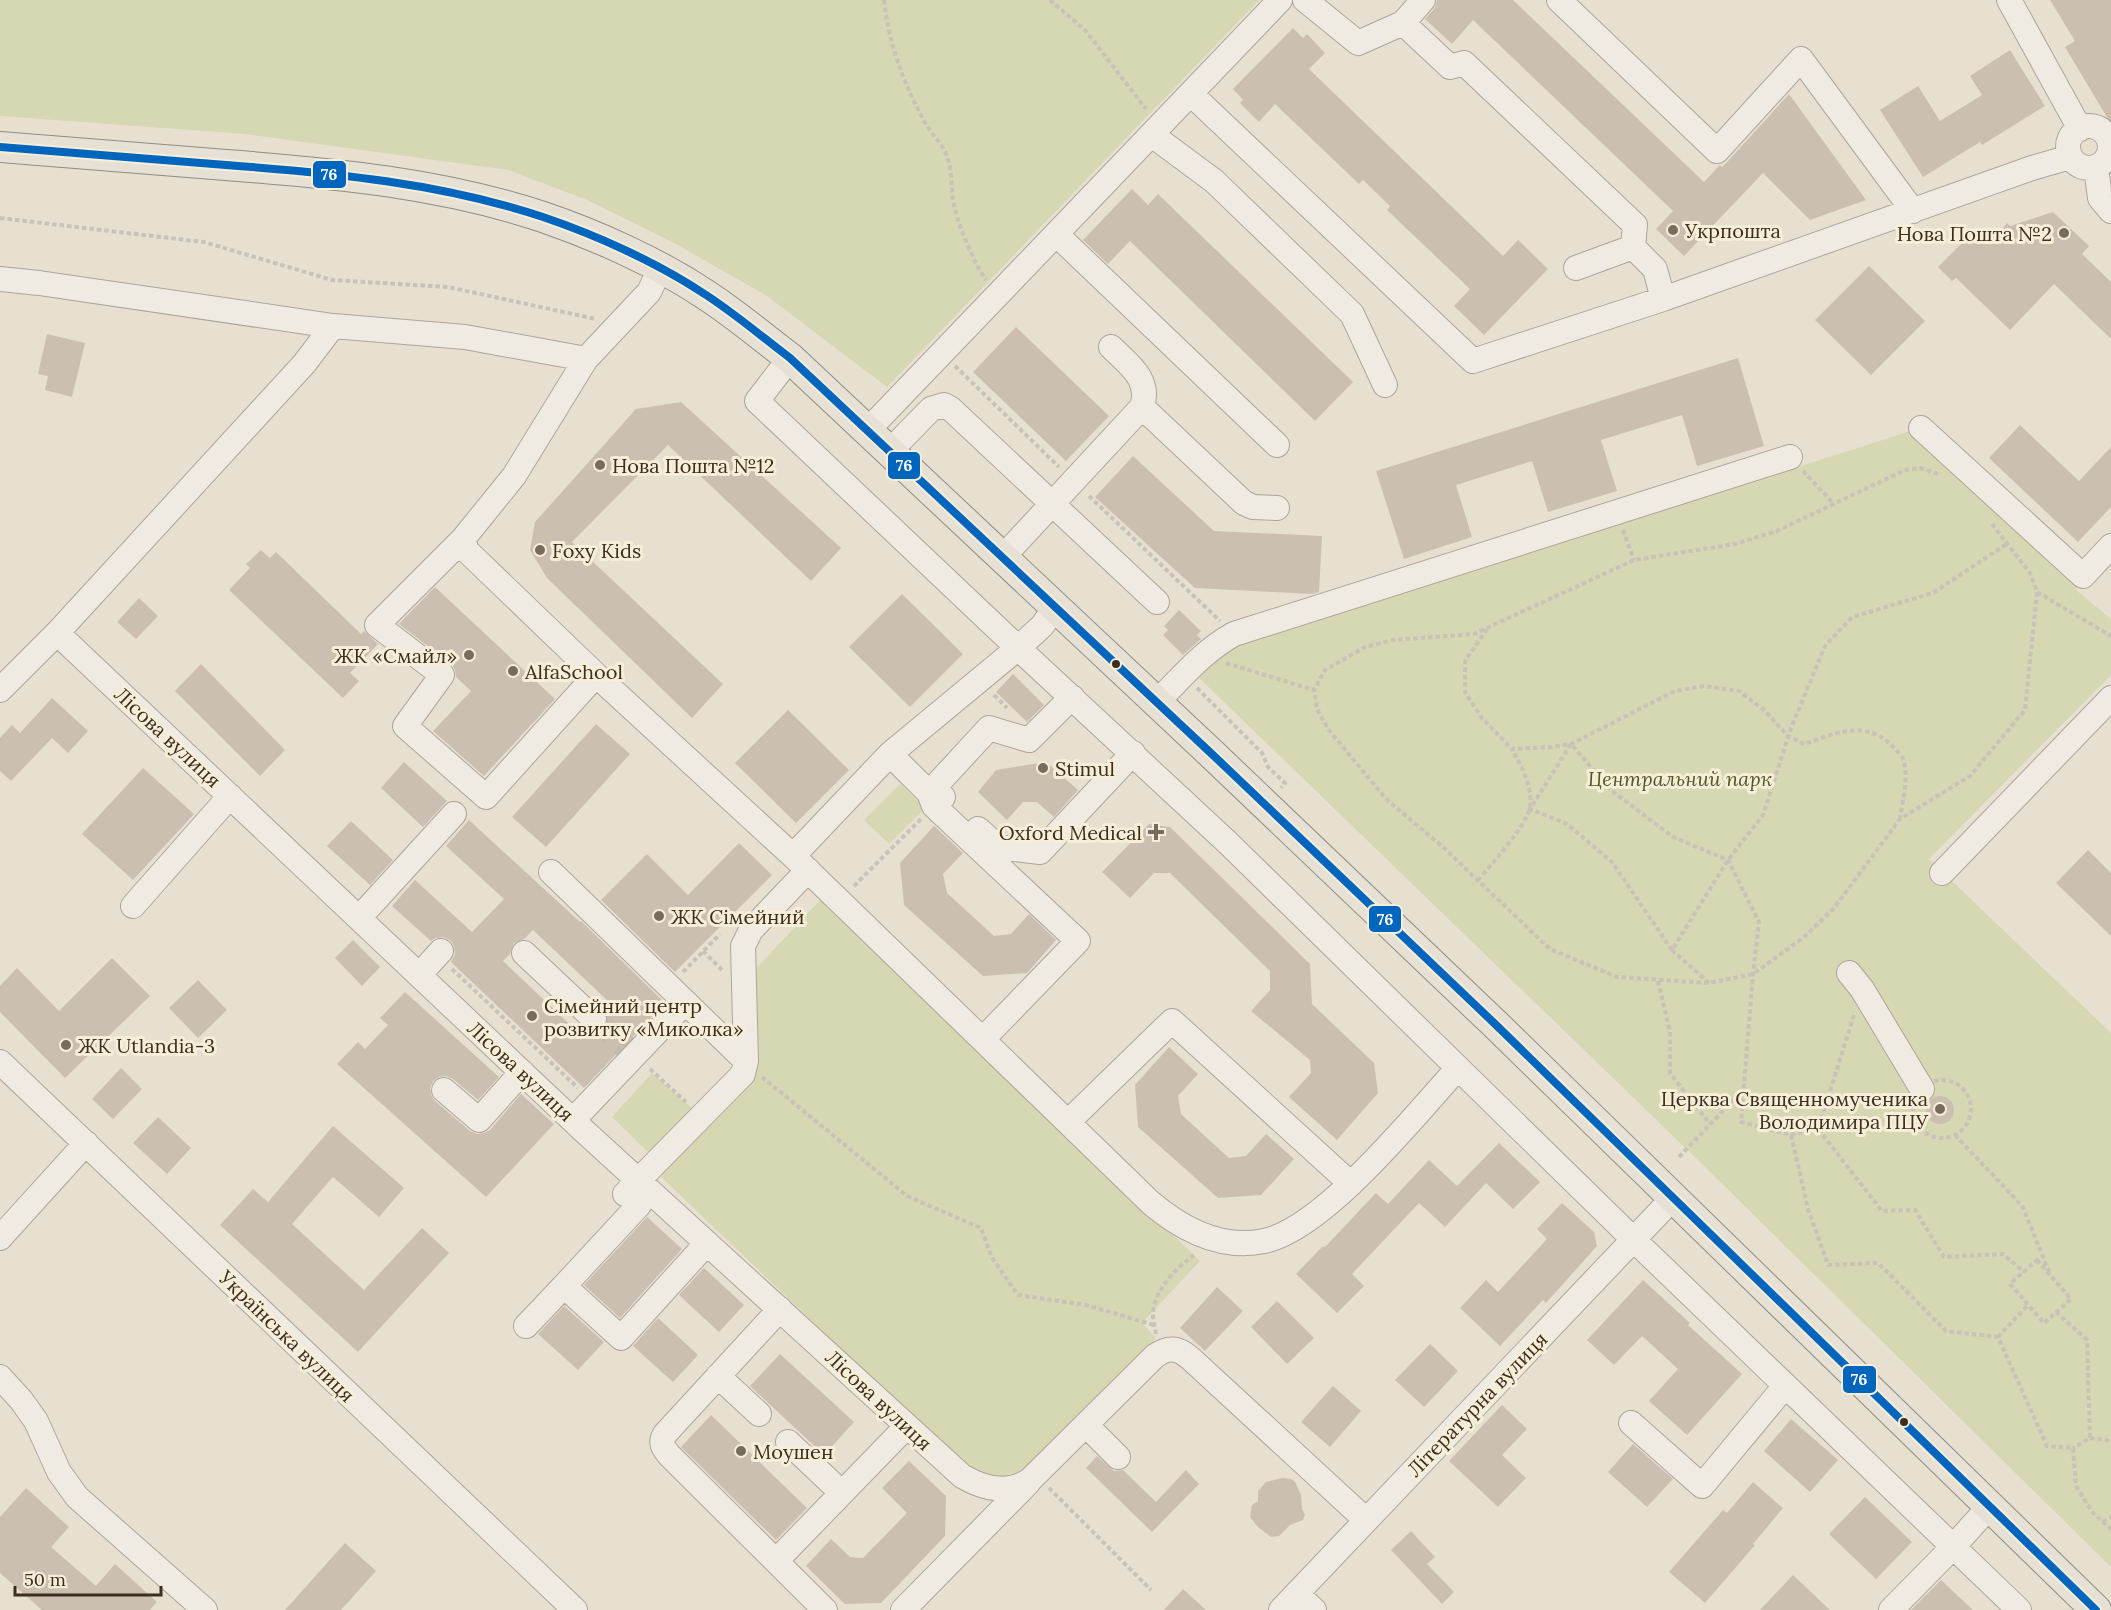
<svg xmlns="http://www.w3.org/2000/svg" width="2111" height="1610" font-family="Lora,serif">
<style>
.green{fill:#d6d7b3}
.building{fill:#cbbfb2;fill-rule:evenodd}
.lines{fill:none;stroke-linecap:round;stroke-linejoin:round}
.minor-tunnel{stroke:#c5bcae;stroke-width:24;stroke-dasharray:24 12;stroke-linecap:butt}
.minor-casing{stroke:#ada599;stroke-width:26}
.major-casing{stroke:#928b80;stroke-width:32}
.path{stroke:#c8c2b9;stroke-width:4;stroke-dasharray:4.5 3;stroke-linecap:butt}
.minor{stroke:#efebe3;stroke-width:24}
.major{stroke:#e6e1d4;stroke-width:30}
.bus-1-casing{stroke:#f7eed8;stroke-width:12}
.bus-1{stroke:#0065bd;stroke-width:8}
.poi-dot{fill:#786c5e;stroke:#f7eed8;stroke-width:2}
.bus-dot{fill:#3d2e20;stroke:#f7eed8;stroke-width:2}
.labels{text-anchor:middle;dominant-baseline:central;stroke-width:6;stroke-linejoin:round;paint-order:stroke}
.poi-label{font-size:20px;fill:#3d2e20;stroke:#f7eed8;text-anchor:start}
.street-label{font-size:20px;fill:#3d2e20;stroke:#f7eed8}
.park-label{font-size:20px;font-style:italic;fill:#4d5a26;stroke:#f7eed8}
.line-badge{stroke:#f7eed8;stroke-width:2}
.badge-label{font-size:16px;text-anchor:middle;font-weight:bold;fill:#fff}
</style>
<rect width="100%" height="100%" fill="#e7e0d1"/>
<path class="green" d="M0 0H1259L887 387 767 296 676 244 587 200 508 170 245 134 0 116Z
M1914 430 2079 578 2076 590 2111 619V675L1929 859 2111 1033V1567L1702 1164 1195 674 1221 650Z
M900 784 925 808 889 844 864 820Z
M823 897 1200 1261 1142 1323 1156 1338 1025 1471 1001 1479 974 1476 656 1172 753 1070 750 975Z
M652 1073 694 1110 651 1155 612 1117Z"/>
<path class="building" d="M1437 0H1513L1704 182 1720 165 1722 167 1728 161 1789 94 1866 200 1810 220 1763 173 1684 256 1656 229 1673 211 1473 20 1452 44 1425 19 1434 9Z
M2050 0H2111V124L2065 47 2075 41Z
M1293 28 1303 38 1307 34 1325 53 1309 69 1503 256 1518 240 1548 269 1484 335 1454 306 1470 289 1387 210 1390 206 1363 180 1359 184 1275 104 1259 122 1240 103 1243 100 1233 89Z
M2010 50 2045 106 1982 145 1980 142 1923 177 1880 110 1918 86 1940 121 1982 95 1970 76Z
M1132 189 1148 205 1158 194 1353 382 1315 421 1130 241 1108 264 1083 240Z
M2053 212 2089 246 2082 254 2111 282V339L2054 284 2010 330 1956 278 1952 281 1938 267 1968 237 2003 228 2007 223 2010 226Z
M1869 266 1925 321 1871 375 1815 320Z
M1016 327 1109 416 1066 461 973 372Z
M47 334 85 343 72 397 45 390 48 376 38 374Z
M1738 358 1764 446 1697 466 1682 415 1601 440 1617 491 1548 512 1532 461 1456 485 1472 537 1404 559 1376 471Z
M681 402 841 548 811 581 668 445 572 542 723 684 692 718 547 578 530 550 535 522 636 409Z
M2020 425 2079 481 2111 447V507L2078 542 1989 458Z
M1133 456 1214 531 1322 536 1319 592 1312 594 1195 588 1095 497Z
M261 550 270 558 276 552 361 634 364 631 378 644 350 673 359 681 343 698 229 590 250 568 246 564Z
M435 587 555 699 484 776 433 731 471 691 456 677 455 670 451 664 399 624Z
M902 594 963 654 910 707 849 647Z
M139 598 158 616 136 639 117 622Z
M1179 610 1201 631 1197 635 1201 639 1183 655 1163 635 1168 630 1164 626Z
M201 664 285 750 260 776 175 691Z
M1013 674 1044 705 1027 722 996 692Z
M52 698 88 731 68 753 52 738 11 781 0 771V738L12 725 20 733Z
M788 710 849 770 796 823 735 763Z
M596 724 630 754 546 847 512 817Z
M404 762 447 801 423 827 381 788Z
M1046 762 1078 790 1054 817 1037 802H1023L1007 820 978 792 996 770Z
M143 768 194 814 133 880 82 834Z
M469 820 580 922 581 921 665 1003 584 1088 451 962 455 954 454 946 451 941 444 937 436 938 431 941 392 906 415 880 472 932 504 899 446 846ZM533 930 610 1003 604 1009 607 1014 608 1022 604 1029 598 1033H591L585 1030 580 1034 503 961 510 954 514 943 524 939Z
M351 821 393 860 370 885 327 846Z
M1149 824 1170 827 1310 964 1312 1004 1374 1063 1378 1093 1337 1140 1289 1097 1311 1073 1310 1060 1251 1011 1270 990V971L1170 873H1154L1130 898 1102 872Z
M934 826 963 853 943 874 947 893 994 936 1011 934 1029 914 1056 940 1027 973 983 976 904 905 900 863Z
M739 843 772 875 675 972 601 900 647 854 688 895Z
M2088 850 2111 873V936L2056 883Z
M353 940 380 967 362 986 335 958Z
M112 958 150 996 65 1078 0 1012V986L17 968 59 1011Z
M198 980 227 1010 198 1038 169 1008Z
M405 992 499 1077 478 1100 453 1079 446 1076 439 1077 433 1081 430 1088 431 1095 435 1101 470 1131 477 1134 484 1133 490 1130 521 1094 554 1124 486 1197 337 1064 358 1042 365 1049 388 1025 380 1018Z
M1169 1047 1198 1074 1178 1096 1181 1114 1206 1137 1229 1158 1246 1156 1266 1134 1294 1159 1261 1195 1218 1198 1138 1127 1135 1085Z
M121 1068 142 1089 113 1119 92 1099Z
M1926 1110a14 14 0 1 1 28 0a14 14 0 1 1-28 0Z
M158 1117 191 1148 167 1174 133 1143Z
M333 1126 404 1188 379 1217 333 1177 292 1224 364 1290 422 1228 449 1253 358 1352 220 1225 253 1189 268 1202Z
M1499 1143 1540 1182 1513 1209 1486 1183 1445 1227 1419 1203 1352 1274 1364 1286 1337 1313 1296 1274 1323 1246 1325 1247 1376 1193 1388 1204 1429 1160 1457 1186Z
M1562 1203 1594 1232 1597 1246 1546 1303 1543 1300 1500 1346 1460 1308 1486 1280 1498 1292 1547 1239 1537 1229Z
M647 1217 682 1249 620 1318 584 1285Z
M704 1268 744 1305 719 1332 679 1295Z
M1643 1280 1690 1323 1688 1325 1742 1374 1687 1435 1649 1401 1678 1369 1642 1336 1614 1365 1587 1340Z
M1217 1287 1243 1311 1205 1351 1180 1328Z
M1277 1301 1314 1338 1287 1364 1251 1327Z
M564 1306 604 1342 578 1370 538 1334Z
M658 1318 698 1355 673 1382 633 1346Z
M1430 1344 1458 1371 1424 1407 1395 1380Z
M780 1354 854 1422 824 1455 750 1386Z
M1333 1386 1361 1411 1330 1447 1301 1422Z
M1502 1405 1527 1429 1502 1455 1526 1478 1498 1507 1449 1461Z
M711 1415 807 1508 776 1540 681 1447Z
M1791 1419 1838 1460 1810 1492 1764 1451Z
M1633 1444 1673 1479 1647 1507 1608 1472Z
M1097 1456 1114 1471 1123 1470 1156 1502 1186 1470 1199 1484 1152 1532 1086 1468Z
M909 1461 946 1496 945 1536 881 1603 845 1604 806 1566 831 1539 850 1557 863 1558 907 1513 882 1488Z
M1282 1478 1291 1479 1295 1482 1301 1495 1302 1509 1305 1515 1303 1520 1290 1525 1279 1536 1271 1537 1257 1526 1250 1517 1252 1505 1258 1501V1491L1266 1482Z
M1753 1482 1783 1508 1753 1544 1755 1545 1705 1603 1669 1572 1723 1510 1727 1513Z
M26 1488 69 1527 51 1547 96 1586 115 1564 157 1602 150 1610H42L0 1573V1517Z
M1865 1497 1912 1542 1876 1579 1829 1534Z
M1411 1531 1435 1557 1427 1564 1454 1592 1442 1604 1391 1550Z
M345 1543 376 1571 341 1610H285Z
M1793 1575 1830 1610H1760Z
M1941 1580 1973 1610H1911Z
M1183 1589 1206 1610H1164Z"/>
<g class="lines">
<path class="minor-tunnel" d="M594 1019 627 1048"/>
<g class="minor-casing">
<path id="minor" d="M1305 0 1358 43 1403 23
M1423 0 1403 23 1450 67 1464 63 1635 225 1633 247 1655 269 1663 299
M1559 0 1717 151 1801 59 1913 211
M2009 0 2080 129
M1191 94 1473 361 1663 299 2032 168 2070 157
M2068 147a21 21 0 1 1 42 0a21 21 0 1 1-42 0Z
M1152 135 1214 181 1352 314 1385 385
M2096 167 2100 198 2111 211
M1576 268 1633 247
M0 279 39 283 333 326 465 337 586 359
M1111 347C1129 365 1151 379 1142 407L1244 503 1253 507 1277 508
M790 358 757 401 1018 648 1227 842 1633 1239 2019 1610
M1921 428 2083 576 2111 546
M867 431 1056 234
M1277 445 1056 234 1280 0
M889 452 931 409 944 405 951 409 1157 602
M463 539 377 625 442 675 405 726 486 797 596 675 467 551 463 539 514 476 586 359 649 292 660 269
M1002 558 1142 407
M57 633 584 1131 962 1476C984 1489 1010 1495 1031 1479L1155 1356C1169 1346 1178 1348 1190 1358L1366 1520
M596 675 793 856 1151 1203C1183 1230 1221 1250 1264 1241 1324 1229 1415 1115 1458 1068
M0 690 57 633 304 364 333 326
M1156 703C1181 678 1203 651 1234 634L1790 457
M890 754 929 793 943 797
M978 829 998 847 1040 852 1133 753
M793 856 890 754 1018 648 1042 626 1055 608
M551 872 746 1061
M1942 873 2111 698
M133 906 230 796
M359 918 454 814
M524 953 594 1019
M1849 973 1862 989 1922 1089
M419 975 441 951
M983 1039 1078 941 934 806 929 793 989 728 1029 740 1072 697
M0 1062 575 1610
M444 1090 479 1120 522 1072
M573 1120 675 1013
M1068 1122 1172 1021 1351 1184
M625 1194 743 1074 746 1061 743 946 751 930 808 870
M639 1205 564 1286 621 1338 707 1243
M0 1238 86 1143
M780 1309 665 1434C659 1443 664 1449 670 1456L825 1610
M526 1326 564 1286
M718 1376 759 1414
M0 1377 21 1400 36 1421 59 1472 77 1497 205 1610
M1631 1423 1702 1486 1785 1386
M1086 1425 1118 1457
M788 1442 842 1493
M776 1561 907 1426
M1297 1594 1314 1610
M903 1610 1028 1483
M1281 1610 1673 1198
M1891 1610 1953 1547 1990 1506"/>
</g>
<g class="major-casing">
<path id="major" d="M0 147C75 153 151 159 226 165 333 173 441 183 543 217 596 235 656 262 703 293 733 312 761 336 790 358L1214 756 1494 1023 2096 1610"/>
</g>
<path class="path" d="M884 0C889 44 903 82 924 121 931 134 944 145 948 159 953 175 950 193 955 209 960 229 974 263 986 280
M1050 0 1085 30 1146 109
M0 218 204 242 332 280 448 287 596 319
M955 366 1059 467
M1803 471 1833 503
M1938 474 1920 468 1905 470 1777 531 1735 544 1634 560 1474 634 1393 640 1365 647 1325 670 1314 690 1317 709 1328 729 1386 799 1444 848 1550 949 1617 977 1709 983 1753 974 1803 938 1834 908 1900 819 1970 776 2025 710 2037 592
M1089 496 1220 621
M1992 524 2030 573 2037 592 2111 636
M1623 530 1634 560
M1487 629 1465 661V692L1481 717 1512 749 1551 747 1571 744 1675 691 1704 686 1739 691 1765 711 1788 736 1804 744C1833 734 1866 719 1891 745 1894 749 1901 754 1903 759 1909 775 1903 801 1900 818
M1226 663 1314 690
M1197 688 1262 753 1268 767 1285 783 1281 788
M994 695 1007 708
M1478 880C1490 866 1528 824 1530 807 1533 787 1521 766 1512 749
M854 886 921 819
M1672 950 1612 862 1567 824 1530 809 1571 744 1612 791 1673 837 1728 860 1759 922 1753 974 1741 1122 1791 1135 1808 1209 1828 1265 1878 1263 1946 1331 1998 1337 2047 1446 2073 1448 2076 1486 2092 1512 2111 1529
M703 951 722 970
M452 969 578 1088
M683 972 720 934
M1658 981 1670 1032V1073L1710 1124
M1709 983 1672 950 1728 860 1763 815 1791 728 1825 646 1852 617 1933 593 2008 543
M1854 1015 1818 1129 1882 1211 1915 1210 1944 1257 2003 1254 2024 1272
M650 1069 686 1102
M762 1077 907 1196 981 1228 992 1258 1018 1295 1086 1305 1154 1325
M1913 1109a29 29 0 1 1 58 0a29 29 0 1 1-58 0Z
M1791 1135 1818 1129
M1955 1135 2023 1207 2049 1272
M1679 1157 1742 1091
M2037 1260 2071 1299 2044 1323 2010 1284Z
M2056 1312 2087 1340 2090 1438 2073 1448
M1156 1334C1155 1328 1153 1321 1153 1314 1154 1289 1176 1269 1194 1255
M1998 1337 2028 1305
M2090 1438 2111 1441
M1049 1488 1151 1590
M2103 1522 2111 1517"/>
<use href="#minor" class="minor"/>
<use href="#major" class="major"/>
<g class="bus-1-casing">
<path id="bus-1" d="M0 147C75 153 151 159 226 165 333 173 441 183 543 217 596 235 656 262 703 293 733 312 761 336 790 358L1214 756 1494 1023 2096 1610"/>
</g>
<use href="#bus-1" class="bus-1"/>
</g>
<g class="poi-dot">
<circle cx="1673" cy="230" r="6"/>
<circle cx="2064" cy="233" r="6"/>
<circle cx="600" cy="465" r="6"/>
<circle cx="540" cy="550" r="6"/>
<circle cx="469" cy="655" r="6"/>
<circle cx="513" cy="671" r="6"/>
<circle cx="1043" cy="768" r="6"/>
<path d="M1153 823h6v6h6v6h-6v6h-6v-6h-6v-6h6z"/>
<circle cx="659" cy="916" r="6"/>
<circle cx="532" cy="1016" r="6"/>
<circle cx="66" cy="1045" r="6"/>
<circle cx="1940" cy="1109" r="6"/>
<circle cx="741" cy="1451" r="6"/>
</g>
<g class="bus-dot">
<circle cx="1116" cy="664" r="5"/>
<circle cx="1904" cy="1422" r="5"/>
</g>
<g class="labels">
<g class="poi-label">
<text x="1685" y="230">Укрпошта</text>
<text x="2052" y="233" text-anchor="end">Нова Пошта №2</text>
<text x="612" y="465">Нова Пошта №12</text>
<text x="552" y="550">Foxy Kids</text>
<text x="457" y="655" text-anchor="end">ЖК «Смайл»</text>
<text x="525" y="671">AlfaSchool</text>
<text x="1055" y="768">Stimul</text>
<text x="1142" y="832" text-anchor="end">Oxford Medical</text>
<text x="671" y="916">ЖК Сімейний</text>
<text x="544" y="1005">Сімейний центр<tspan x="544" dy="23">розвитку «Миколка»</tspan></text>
<text x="78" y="1045">ЖК Utlandia-3</text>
<text x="1928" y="1098" text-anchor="end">Церква Священномученика<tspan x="1928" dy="23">Володимира ПЦУ</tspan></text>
<text x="753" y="1451">Моушен</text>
</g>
<g class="street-label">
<text transform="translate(168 737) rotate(43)">Лісова вулиця</text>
<text transform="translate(521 1071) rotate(43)">Лісова вулиця</text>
<text transform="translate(287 1336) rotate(44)">Українська вулиця</text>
<text transform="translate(879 1400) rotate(43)">Лісова вулиця</text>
<text transform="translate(1477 1404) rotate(-46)">Літературна вулиця</text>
</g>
<g class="park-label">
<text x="1680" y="778">Центральний парк</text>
</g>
</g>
<g class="line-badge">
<rect x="312" y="160" width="35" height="29" rx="6" fill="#0065bd"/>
<rect x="887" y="451" width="34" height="29" rx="6" fill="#0065bd"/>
<rect x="1368" y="905" width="34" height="28" rx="6" fill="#0065bd"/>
<rect x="1842" y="1365" width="35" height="29" rx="6" fill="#0065bd"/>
</g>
<g class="badge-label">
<text x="329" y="180">76</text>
<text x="904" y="471">76</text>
<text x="1385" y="925">76</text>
<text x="1859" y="1385">76</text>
</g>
<path d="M15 1586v9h146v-9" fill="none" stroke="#3d2e20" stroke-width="3"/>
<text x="24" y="1586" font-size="18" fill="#3d2e20" stroke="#f7eed8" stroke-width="4.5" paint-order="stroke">50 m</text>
</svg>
